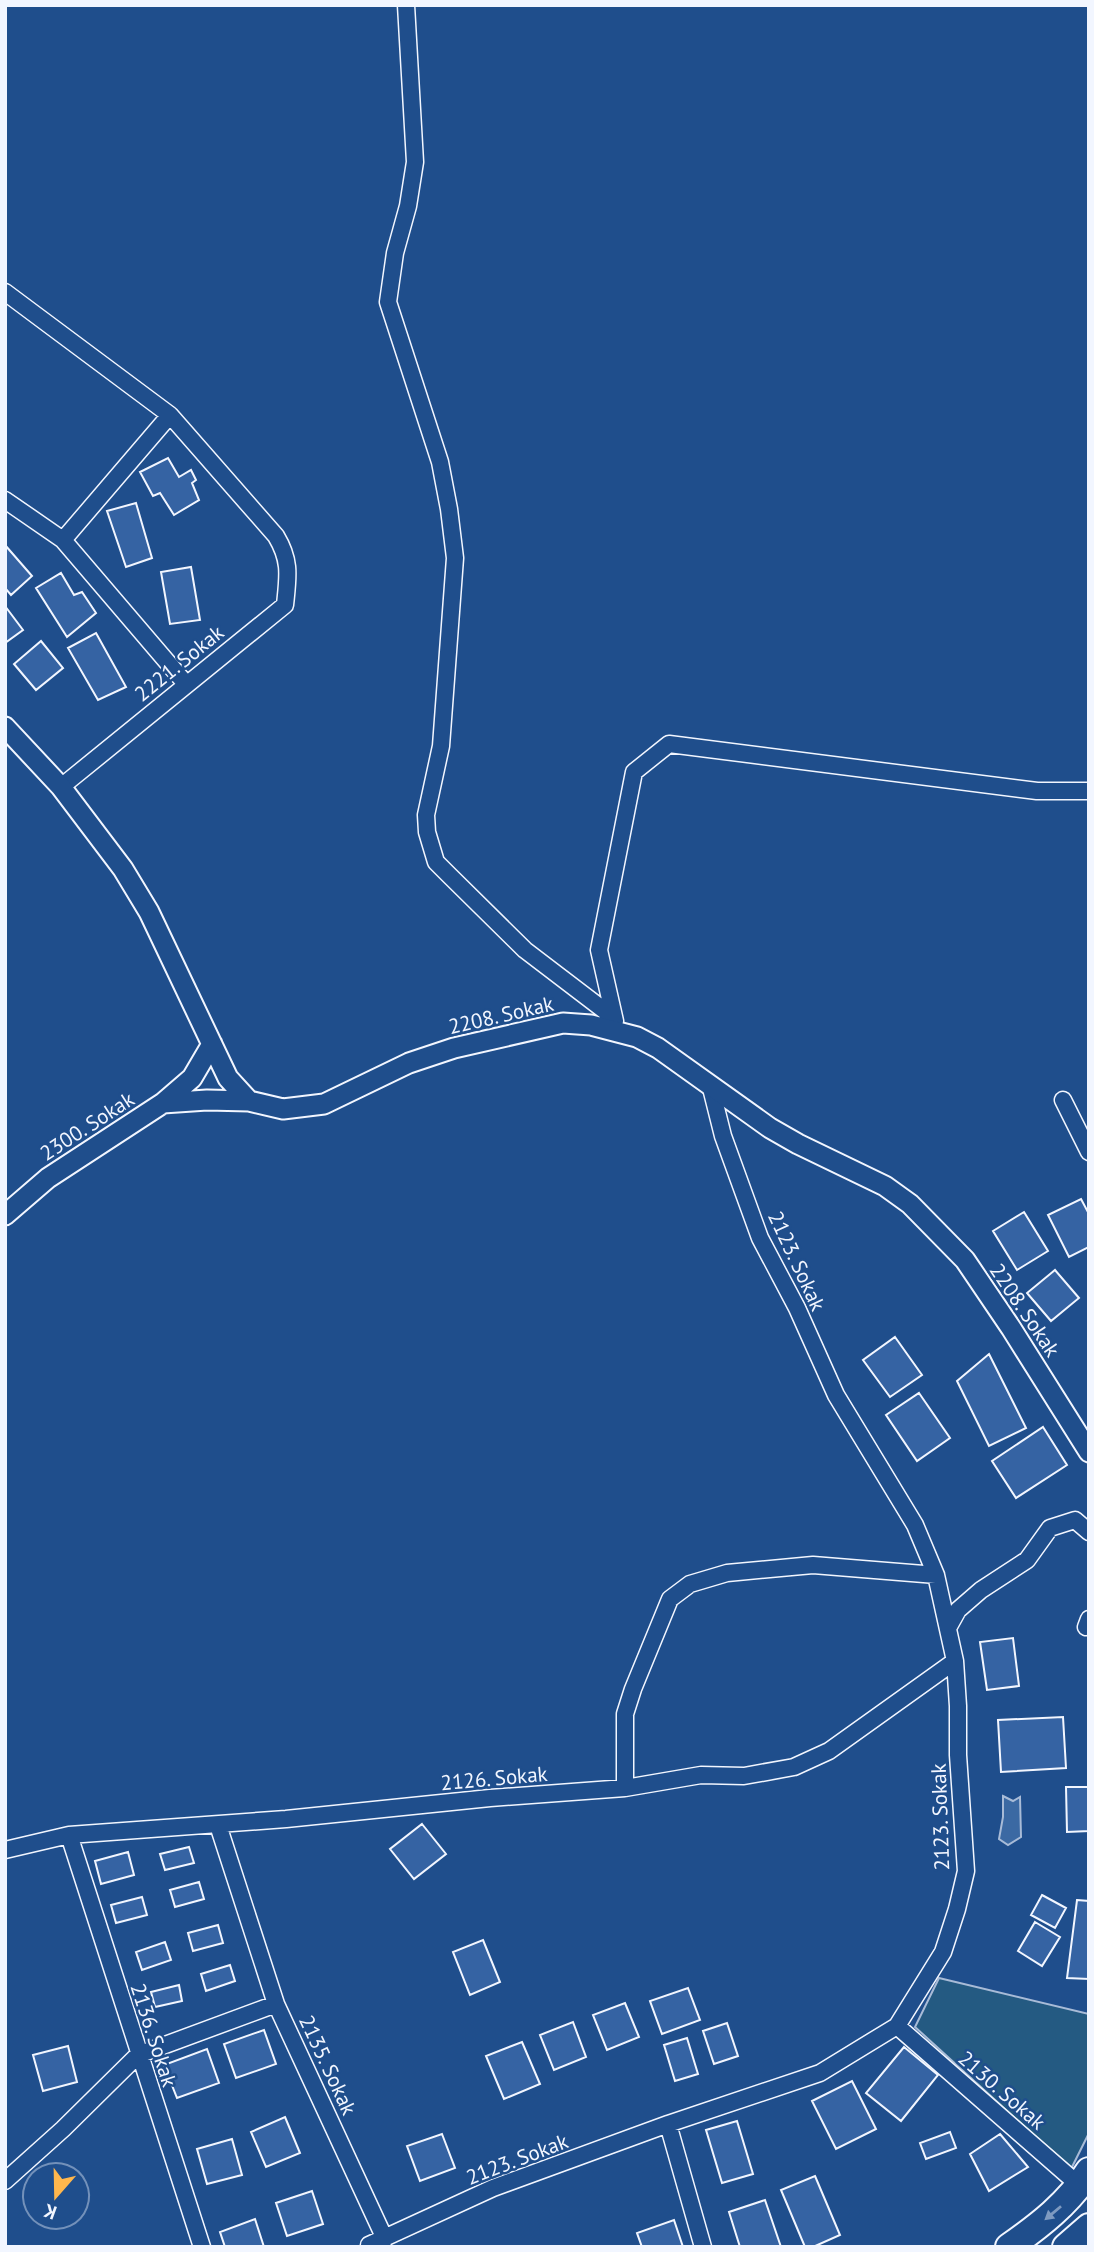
<svg xmlns="http://www.w3.org/2000/svg" width="1094" height="2252" font-family="'PT Sans',sans-serif">
<style>
.green{fill:#245a82;stroke:#a8bbd7;stroke-width:2}
.water{fill:#3b69a3;stroke:#a8bbd7;stroke-width:2}
.building{fill:#3563a3;stroke:#f2f6ff;stroke-width:2}
.lines{fill:none;stroke-linecap:round;stroke-linejoin:round}
.minor-casing{stroke:#f2f6ff;stroke-width:19}
.tertiary-casing{stroke:#f2f6ff;stroke-width:23}
.trunk-casing{stroke:#f2f6ff;stroke-width:30}
.minor{stroke:#1f4e8c;stroke-width:16}
.tertiary{stroke:#1f4e8c;stroke-width:19}
.trunk{stroke:#1f4e8c;stroke-width:26}
.oneway{fill:#7e9ac0}
.labels{text-anchor:middle;dominant-baseline:central;stroke-width:5;stroke-linejoin:round;paint-order:stroke}
.street-label{font-size:21px;fill:#f2f6ff;stroke:#1f4e8c}
</style>
<rect width="100%" height="100%" fill="#1f4e8c"/>
<path class="green" d="M939 1978 1089 2014V2133L1071 2169 915 2027Z"/>
<path class="water" d="M1003 1796 1013 1801 1020 1797 1021 1837 1008 1845 999 1839 1003 1817Z"/>
<path class="building" d="M168 458 179 477 191 470 196 480 192 483 199 500 174 515 160 493 153 496 140 472Z
M136 503 152 558 126 567 107 511Z
M5 545 32 576 11 595 5 588Z
M191 567 200 620 170 624 161 572Z
M61 573 74 595 82 592 96 613 67 637 36 588Z
M5 606 23 630 5 643Z
M96 633 126 687 98 700 68 648Z
M41 641 63 668 36 690 14 664Z
M1081 1199 1089 1214V1247L1069 1257 1048 1215Z
M1024 1212 1048 1251 1017 1270 993 1231Z
M1055 1270 1079 1298 1051 1321 1027 1293Z
M895 1337 922 1375 890 1397 863 1360Z
M989 1354 1026 1428 989 1446 957 1381Z
M919 1393 950 1438 917 1461 886 1415Z
M1043 1427 1067 1465 1016 1498 992 1461Z
M1013 1638 1019 1686 987 1690 980 1642Z
M1063 1717 1066 1768 1001 1772 998 1720Z
M1066 1787H1089V1831L1067 1832Z
M422 1824 446 1854 414 1879 390 1849Z
M189 1847 194 1863 165 1870 160 1854Z
M128 1852 134 1875 101 1884 95 1861Z
M199 1882 204 1899 175 1907 170 1890Z
M1042 1895 1066 1908 1055 1928 1031 1915Z
M142 1897 147 1915 116 1923 111 1905Z
M1077 1900 1089 1901V1979L1067 1978Z
M1035 1922 1060 1937 1042 1966 1018 1951Z
M218 1925 223 1943 193 1951 188 1933Z
M483 1940 500 1982 470 1995 453 1952Z
M165 1942 171 1960 142 1970 136 1952Z
M230 1965 235 1981 206 1991 201 1974Z
M179 1985 182 2001 155 2007 151 1992Z
M688 1988 700 2020 662 2034 650 2001Z
M625 2003 639 2037 607 2050 593 2015Z
M573 2022 586 2057 554 2070 540 2035Z
M727 2023 738 2056 714 2064 703 2031Z
M264 2030 276 2064 236 2078 224 2044Z
M687 2038 698 2074 675 2081 664 2045Z
M522 2042 540 2084 504 2099 486 2056Z
M68 2046 77 2082 43 2091 33 2055Z
M904 2047 938 2075 901 2121 866 2093Z
M207 2049 219 2083 177 2098 164 2065Z
M852 2081 876 2129 836 2149 812 2101Z
M285 2117 300 2153 266 2167 251 2132Z
M737 2121 753 2174 722 2183 706 2130Z
M950 2132 956 2148 926 2159 920 2143Z
M442 2134 455 2168 420 2181 407 2146Z
M1000 2134 1028 2167 989 2191 970 2154Z
M232 2139 242 2175 207 2184 197 2149Z
M815 2176 840 2235 813 2247H805L781 2190Z
M312 2191 323 2224 287 2236 276 2203Z
M765 2200 781 2247H740L729 2212Z
M255 2219 264 2247H225L220 2232Z
M674 2220 683 2247H642L637 2233Z"/>
<g class="lines">
<g class="minor-casing">
<path id="minor" d="M406 5 415 162 408 206 395 253 388 302 440 462 449 509 455 558 441 746 426 815 427 832 436 862 450 876 525 950 605 1011 617 1030
M5 292 170 415
M5 500 63 540 186 684
M61 787 285 605C288 576 291 561 276 536L170 415 63 540
M615 1021 599 950 634 772 669 744 1037 791H1089
M1063 1100 1089 1152
M1086 1627 1089 1619
M948 1628 958 1610 981 1590 1027 1560 1050 1528 1075 1520 1089 1532
M625 1788V1714L633 1689 670 1599 690 1584 727 1573 813 1565 936 1575
M218 1825 276 2004
M69 1835 202 2247
M5 1850 69 1835 286 1819 490 1798 625 1788 701 1775 744 1776 794 1767 829 1751 955 1661
M897 2026 1080 2186
M668 2124 703 2247
M5 2181 63 2129 138 2055 276 2004 385 2239
M371 2247 369 2245 493 2188 668 2124 820 2073 897 2026 943 1952 957 1909 966 1871 958 1755V1706L955 1661 936 1575 915 1525 836 1395 797 1308 760 1238 723 1136 711 1088"/>
</g>
<g class="tertiary-casing">
<path id="tertiary" d="M5 727 61 787 123 869 149 912 228 1078 249 1101 283 1109 324 1104 409 1063 454 1048 563 1023 591 1025 637 1037 658 1048 770 1128 798 1144 885 1186 910 1204 965 1260 1011 1328 1089 1452
M163 1103 207 1100 249 1101
M5 1215 48 1178 163 1103 192 1078 212 1044"/>
</g>
<g class="trunk-casing">
<path id="trunk" d="M1009 2247C1039 2226 1069 2203 1089 2171
M1066 2247 1089 2227"/>
</g>
<use href="#minor" class="minor"/>
<use href="#tertiary" class="tertiary"/>
<use href="#trunk" class="trunk"/>
</g>
<defs><path id="oneway-solid" d="M-6-.8H1V-3.2L6.5 0L1 3.2V.8H-6Z" transform="scale(1.75)"/></defs>
<use class="oneway" href="#oneway-solid" transform="translate(1053 2213) rotate(140)"/>
<g class="labels">
<g class="street-label">
<text transform="translate(179 663) rotate(-39)">2221. Sokak</text>
<text transform="translate(501 1015) rotate(-13)">2208. Sokak</text>
<text transform="translate(87 1126) rotate(-33)">2300. Sokak</text>
<text transform="translate(797 1261) rotate(65)">2123. Sokak</text>
<text transform="translate(1025 1310) rotate(56)">2208. Sokak</text>
<text transform="translate(494 1778) rotate(-5)">2126. Sokak</text>
<text transform="translate(940 1817) rotate(-92)">2123. Sokak</text>
<text transform="translate(154 2035) rotate(72)">2136. Sokak</text>
<text transform="translate(328 2065) rotate(65)">2135. Sokak</text>
<text transform="translate(1002 2090) rotate(41)">2130. Sokak</text>
<text transform="translate(517 2159) rotate(-21)">2123. Sokak</text>
</g>
</g>
<rect width="1094" height="2252" fill="none" stroke="#f2f6ff" stroke-width="14"/>
<g transform="translate(56 2196) rotate(200)"><circle r="33" fill="#1f4e8c" stroke="#7391ba" stroke-width="2"/>
<path d="M0-5L12 26L0 18L-12 26Z" fill="#ffb74d"/>
<text y="-10" font-size="19" font-weight="bold" text-anchor="middle" fill="#f2f6ff">K</text>
</g>
</svg>
